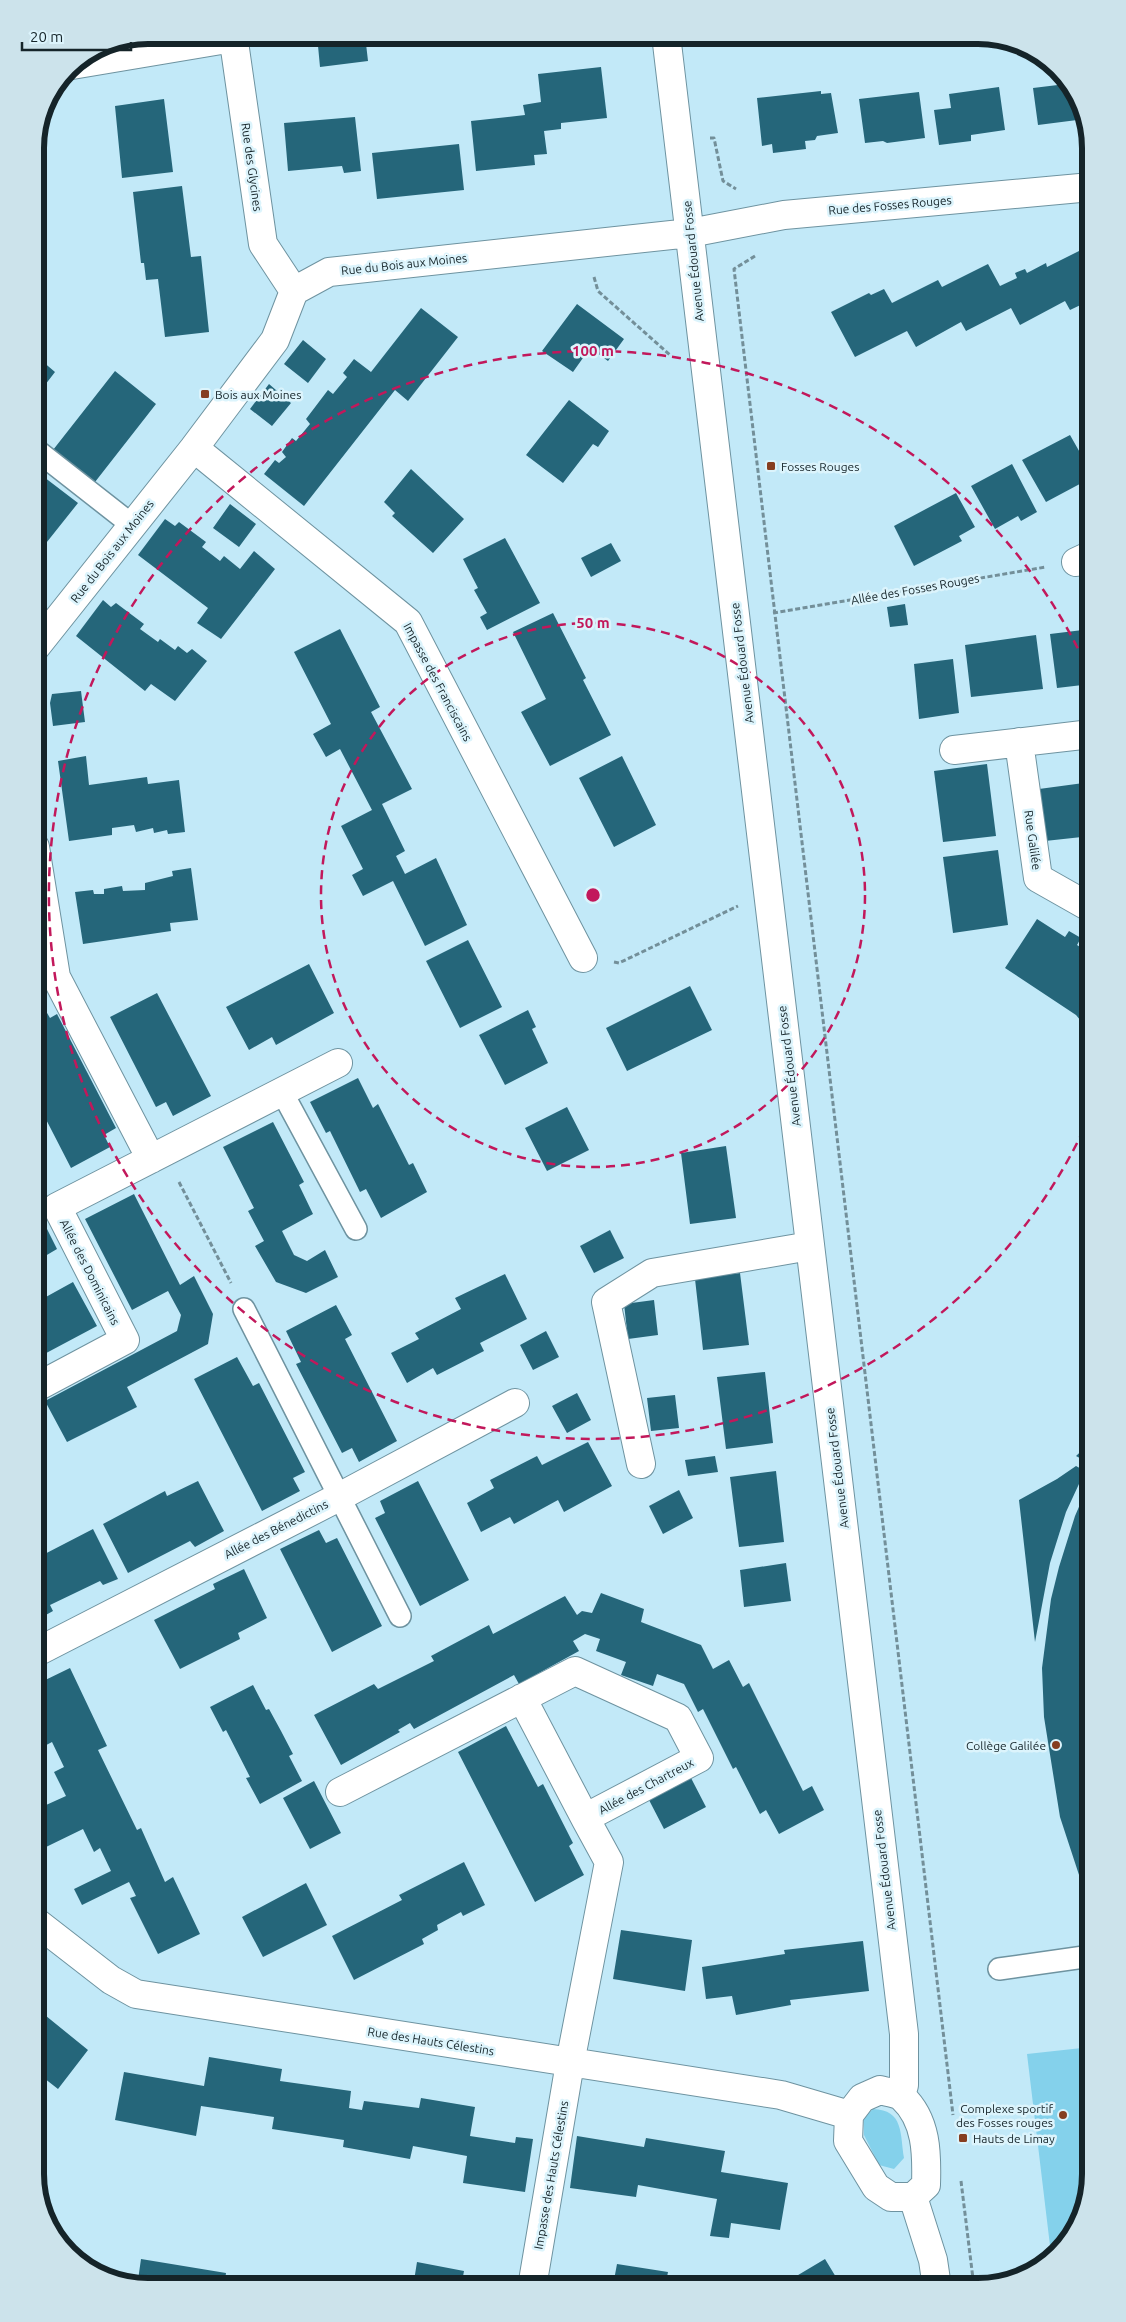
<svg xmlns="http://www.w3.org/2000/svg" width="1126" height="2322" font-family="Ubuntu,sans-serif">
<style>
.green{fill:#84d1eb}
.building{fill:#25667a}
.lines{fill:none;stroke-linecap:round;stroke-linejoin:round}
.lane-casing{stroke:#6e93a0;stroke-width:24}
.street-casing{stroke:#6e93a0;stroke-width:30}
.path{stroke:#738f99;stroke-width:3;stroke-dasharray:5 2.5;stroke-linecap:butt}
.lane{stroke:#fff;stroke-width:21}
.street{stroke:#fff;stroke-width:28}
.ring{fill:none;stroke:#c2185b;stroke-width:2.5;stroke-dasharray:9 6}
.poi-dot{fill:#863e20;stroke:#dcf4fc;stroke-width:2}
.labels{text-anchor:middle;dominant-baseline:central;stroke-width:5;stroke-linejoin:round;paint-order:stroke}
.street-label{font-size:12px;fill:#152429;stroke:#dcf4fc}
.poi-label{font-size:12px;fill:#152429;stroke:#dcf4fc;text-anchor:start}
.rim{fill:none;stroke:#152429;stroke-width:6}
.centre{fill:#c2185b;stroke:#dcf4fc;stroke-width:2.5}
.ring-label{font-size:15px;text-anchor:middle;font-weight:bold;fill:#c2185b;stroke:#dcf4fc;stroke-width:5;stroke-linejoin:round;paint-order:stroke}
</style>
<rect width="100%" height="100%" fill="#c2e9f8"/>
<path class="green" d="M1091 2047V2175L1072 2237 1051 2254 1027 2054Z
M873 2109C904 2110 900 2134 904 2158L894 2169 879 2165 864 2135V2117Z"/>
<path class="building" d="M317 35H365L368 61 320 67Z
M601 67 607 118 561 123V129L544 131 547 154 534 155 535 165 476 171 471 121 525 115 523 105 541 102 538 74Z
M1066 84 1083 105 1085 119 1038 125 1033 88Z
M999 87 1005 130 971 135V141L939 145 934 110 951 108 949 94Z
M821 91V94L831 93 838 133 817 136 815 140 805 141 806 149 773 153 772 144 762 146 757 98Z
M919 92 925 138 887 143 883 141 865 143 859 99Z
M164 99 173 172 122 178 115 106Z
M355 117 361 171 344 173 342 166 288 171 284 123Z
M459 144 464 190 377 199 372 153Z
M182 186 191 257 201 256 209 332 165 337 158 279 146 280 144 263H141L133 192Z
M1091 245V300L1070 310 1065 301 1020 325 1011 308 966 331 961 322 916 347 907 331 855 357 831 312 869 293 871 295 884 289 892 303 938 280 942 287 988 264 1000 286 1017 278 1015 273 1025 269 1027 273 1046 263 1047 267Z
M577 304 624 339 608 361 590 348 573 372 542 351Z
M421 308 458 337 408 401 395 390 304 506 264 474 275 460 279 463 286 457 282 452 292 438 296 441 310 424 306 419 328 390 333 394 347 377 343 373 354 359 371 372Z
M303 340 326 359 308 383 284 364Z
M35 355 55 372 35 398Z
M115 371 156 404 95 482 53 450Z
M269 384 291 403 272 426 250 409Z
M569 400 609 431 598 447 593 444 563 483 526 455Z
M1091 430V442L1086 433Z
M1070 435 1091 472V478L1046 502 1022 460Z
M1012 464 1037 512 1021 521 1018 516 995 529 971 486Z
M411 469 464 519 433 553 392 516 395 513 384 502Z
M40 474 78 503 35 557V480Z
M956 493 975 527 959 536 962 541 914 566 894 526Z
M230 504 256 524 239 547 213 528Z
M165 519 175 526 179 522 206 542 202 547 220 561 224 556 240 569 254 551 275 569 221 639 197 623 208 608 138 555Z
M505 538 540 603 487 630 480 617 487 613 474 590 478 588 463 559Z
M611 543 621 561 591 577 581 558Z
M103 600 111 607 116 603 144 624 140 629 158 642 160 639 175 650 178 646 187 653 192 649 207 661 175 701 151 684 145 691 76 636Z
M905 604 908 625 890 627 887 607Z
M553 613 586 678 583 680 611 735 550 766 521 712 546 699 513 632Z
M340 629 380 707 371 712 412 789 382 804 405 851 396 856 405 874 436 858 467 925 425 946 393 881 363 896 352 875 363 869 341 826 372 810 340 749 326 757 313 734 331 724 294 652Z
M1091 629V684L1057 688 1050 634Z
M1036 635 1043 689 971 697 965 645Z
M953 659 959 713 919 719 914 664Z
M81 691 85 722 53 726 50 703 52 694Z
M86 756 89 785 147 777 148 784 179 780 185 832 168 834 167 830 154 833 153 828 136 832 134 825 112 828V835L69 841 58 761Z
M622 756 656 825 614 847 579 778Z
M987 764 996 836 943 842 934 771Z
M1091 782V836L1045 841 1039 789Z
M998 850 1008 925 953 933 943 857Z
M191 868 198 920 170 923 171 931 83 944 75 892 93 890 94 894H104V889L122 886 123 891 145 890V883L173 876 172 871Z
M1037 919 1065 937 1069 931 1081 938 1077 945 1091 954V1033L1076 1015 1005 968Z
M468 940 502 1007 460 1028 426 961Z
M309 964 334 1013 276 1045 272 1037 249 1050 226 1007Z
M690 986 712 1030 627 1071 606 1028Z
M157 993 211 1096 173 1116 166 1102 156 1107 110 1017Z
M43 1006 50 1018 57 1014 116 1128 104 1135 110 1147 71 1168 35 1098V1010Z
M528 1010 536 1027 532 1029 548 1063 505 1085 479 1035Z
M358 1078 373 1108 378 1104 409 1165 413 1163 427 1192 381 1218 366 1189 360 1192 330 1131 326 1133 310 1102Z
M567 1107 589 1150 547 1171 525 1128Z
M273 1122 304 1182 299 1185 313 1214 282 1231 294 1255 307 1261 325 1250 338 1277 306 1293 276 1282 255 1246 264 1241 248 1211 254 1208 223 1147Z
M726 1146 736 1218 690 1224 681 1153Z
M134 1194 180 1285 194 1276 213 1314 208 1344 127 1387 137 1407 67 1442 45 1401 177 1331 181 1315 168 1291 132 1310 85 1219Z
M41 1217 57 1249 35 1262V1220Z
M610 1230 624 1258 594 1273 580 1246Z
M740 1273 749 1345 703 1350 695 1279Z
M505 1274 527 1319 480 1343 484 1351 437 1375 433 1368 407 1383 391 1353 419 1339 415 1333 461 1309 455 1298Z
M73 1282 97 1326 35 1359V1303Z
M654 1300 658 1335 628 1339 624 1304Z
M336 1305 352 1335 345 1339 397 1441 359 1462 352 1448 342 1453 296 1364 301 1362 286 1331Z
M546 1331 559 1357 533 1370 520 1345Z
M237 1357 253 1386 259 1383 305 1472 293 1478 300 1491 262 1511 194 1379Z
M765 1372 773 1443 726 1449 717 1377Z
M577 1393 591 1420 567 1433 552 1406Z
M675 1395 679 1428 651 1431 647 1398Z
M588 1442 612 1486 564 1512 558 1500 514 1524 510 1517 481 1532 467 1503 494 1488 490 1480 537 1456 542 1465Z
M1091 1442V1464L1076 1456Z
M715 1456 718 1472 688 1476 685 1460Z
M1076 1466 1085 1471 1066 1512 1050 1563 1035 1642 1019 1500 1057 1479Z
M776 1471 784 1542 739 1547 730 1477Z
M1091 1479V1904L1081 1881 1060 1817 1044 1717 1042 1668 1051 1599 1059 1567 1075 1516Z
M198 1481 224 1531 195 1547 190 1541 128 1573 103 1524 165 1491 167 1496Z
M418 1481 469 1580 420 1606 375 1518 385 1513 380 1501Z
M679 1490 693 1518 663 1534 649 1506Z
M93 1529 118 1579 103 1585 100 1581 50 1605 53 1611 35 1621V1559Z
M319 1530 326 1543 337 1538 382 1626 332 1652 280 1549Z
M786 1563 791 1601 744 1607 740 1570Z
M244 1569 267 1618 238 1633 240 1639 180 1669 154 1620 215 1589 213 1584Z
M601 1593 644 1609 641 1622 701 1645 713 1669 729 1660 743 1687 749 1683 803 1791 812 1786 824 1810 779 1834 766 1810 760 1814 736 1767 733 1769 703 1709 698 1712 684 1684 657 1674 653 1686 621 1675 626 1662 596 1651 600 1639 585 1634 573 1641 579 1651 519 1684 514 1675 414 1729 410 1723 398 1730 400 1732 341 1765 314 1715 374 1684 378 1689 434 1661 431 1656 489 1625 493 1634 565 1596 577 1615 582 1611 592 1613Z
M70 1668 107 1746 98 1750 137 1830 141 1828 165 1882 173 1877 200 1934 158 1954 130 1898 136 1896 129 1882 82 1905 74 1889 111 1871 100 1848 94 1852 83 1829 46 1847 35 1825V1810L66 1796 54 1772 64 1767 52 1742 35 1751V1712L37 1711 35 1707V1685Z
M253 1685 266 1710 269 1709 281 1731 293 1754 289 1756 302 1781 260 1804 246 1778 250 1777 226 1730 223 1732 210 1707Z
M506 1726 538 1787 543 1784 573 1843 569 1846 584 1875 535 1902 458 1752Z
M691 1778 706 1807 664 1829 649 1800Z
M314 1781 341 1833 310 1849 283 1798Z
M464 1862 485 1905 463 1916 461 1912 437 1925 438 1930 422 1939 424 1944 354 1980 332 1936 402 1900 399 1895Z
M306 1883 327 1925 263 1957 242 1917Z
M621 1930 692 1940 685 1991 613 1979Z
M863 1941 869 1991 790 2000 791 2005 736 2015 732 1996 706 1999 702 1967 785 1954 784 1950Z
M35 2007 88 2050 58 2089 35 2071Z
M209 2057 282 2069 280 2081 351 2091 349 2108 362 2110 364 2101 419 2108 421 2098 475 2107 470 2136 515 2143 516 2137 533 2139 525 2192 463 2183 467 2156 413 2146 410 2159 343 2147 344 2140 272 2129 274 2117 201 2106 196 2136 115 2120 124 2072 204 2086Z
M577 2136 644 2147 646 2138 725 2151 721 2172 788 2183 780 2230 731 2223 729 2238 710 2236 717 2199 638 2185 636 2197 570 2188Z
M141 2259 226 2273 224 2287H141L117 2278 138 2280Z
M825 2259 842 2287H778Z
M417 2262 464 2271 461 2287H413Z
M617 2264 668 2272 665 2287H617L618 2283 614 2280Z"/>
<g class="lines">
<g class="lane-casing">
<path id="lane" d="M35 449 132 525
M282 1092 356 1229
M244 1309 400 1616
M999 1969 1091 1956"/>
</g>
<g class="street-casing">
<path id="street" d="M233 35 263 244 294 291
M666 35 904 2034V2085L901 2096
M72 65 233 38
M194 448 408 622 583 958
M1076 562 1091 555
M35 648 194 448 275 340 294 291 329 272 690 233 784 215 1091 187
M1019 742 1038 878 1091 908
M954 750 1091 734
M35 847 56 977 151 1159
M35 1388 125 1340 57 1207 338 1063
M641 1464 606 1302 652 1273 810 1246
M35 1653 339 1497 515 1403
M522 1698 585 1818
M340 1792 575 1671 678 1718 699 1758 585 1818 609 1862 570 2063 532 2287
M35 1921 111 1980 136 1994 781 2095 849 2115
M880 2090C886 2092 897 2093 902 2097 927 2120 927 2154 926 2185L913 2197H891L876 2187 848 2141 849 2115 862 2098Z
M913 2197 933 2260 937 2287"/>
</g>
<path class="path" d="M710 138H714L723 181 736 189
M755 256 734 269 953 2115
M594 277 598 291 670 355
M773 613 1046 567
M614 962 619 963 738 906
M179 1182 231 1283
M961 2181 974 2287"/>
<use href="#lane" class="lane"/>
<use href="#street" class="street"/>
</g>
<g class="ring">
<circle cx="593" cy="895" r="272"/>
<path d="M1090 1116A544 544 0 1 1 1090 674"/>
</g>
<g class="poi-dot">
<rect x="200" y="389" width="10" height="10" rx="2.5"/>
<rect x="766" y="461" width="10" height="10" rx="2.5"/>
<circle cx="1056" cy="1745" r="5"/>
<circle cx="1063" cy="2115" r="5"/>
<rect x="958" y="2133" width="10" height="10" rx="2.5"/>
</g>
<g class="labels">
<g class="street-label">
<text transform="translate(252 167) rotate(82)">Rue des Glycines</text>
<text transform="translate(890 205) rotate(-5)">Rue des Fosses Rouges</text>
<text transform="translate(693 261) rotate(-96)">Avenue Édouard Fosse</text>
<text transform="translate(404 264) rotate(-6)">Rue du Bois aux Moines</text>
<text transform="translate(112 551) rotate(-52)">Rue du Bois aux Moines</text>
<text transform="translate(915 589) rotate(-10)">Allée des Fosses Rouges</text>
<text transform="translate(742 663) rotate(-97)">Avenue Édouard Fosse</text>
<text transform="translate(438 682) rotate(62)">Impasse des Franciscains</text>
<text transform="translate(1033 840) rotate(82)">Rue Galilée</text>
<text transform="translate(789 1066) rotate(-97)">Avenue Édouard Fosse</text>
<text transform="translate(90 1272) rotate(63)">Allée des Dominicains</text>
<text transform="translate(837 1468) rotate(-97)">Avenue Édouard Fosse</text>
<text transform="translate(276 1529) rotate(-27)">Allée des Bénedictins</text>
<text transform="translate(646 1786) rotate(-28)">Allée des Chartreux</text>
<text transform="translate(884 1870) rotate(-97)">Avenue Édouard Fosse</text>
<text transform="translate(431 2041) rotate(9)">Rue des Hauts Célestins</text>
<text transform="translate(551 2175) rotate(-80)">Impasse des Hauts Célestins</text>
</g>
<g class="poi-label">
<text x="215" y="394">Bois aux Moines</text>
<text x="781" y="466">Fosses Rouges</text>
<text x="1046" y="1745" text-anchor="end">Collège Galilée</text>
<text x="1053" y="2108" text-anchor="end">Complexe sportif<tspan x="1053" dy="14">des Fosses rouges</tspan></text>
<text x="973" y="2138">Hauts de Limay</text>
</g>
</g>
<path d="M0 0H1126V2322H0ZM148 44H978A104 104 0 0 1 1082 148V2174A104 104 0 0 1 978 2278H148A104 104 0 0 1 44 2174V148A104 104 0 0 1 148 44Z" fill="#cce3eb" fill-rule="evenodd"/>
<path class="rim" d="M148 44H978A104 104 0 0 1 1082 148V2174A104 104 0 0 1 978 2278H148A104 104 0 0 1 44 2174V148A104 104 0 0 1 148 44Z"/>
<circle cx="593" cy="895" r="8" class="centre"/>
<g class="ring-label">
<text x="593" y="356">100 m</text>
<text x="593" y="628">50 m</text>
</g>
<path d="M22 42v8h109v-8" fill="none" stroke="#152429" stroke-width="2.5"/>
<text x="30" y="42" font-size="15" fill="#152429" stroke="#dcf4fc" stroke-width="4" paint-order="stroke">20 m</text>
</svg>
